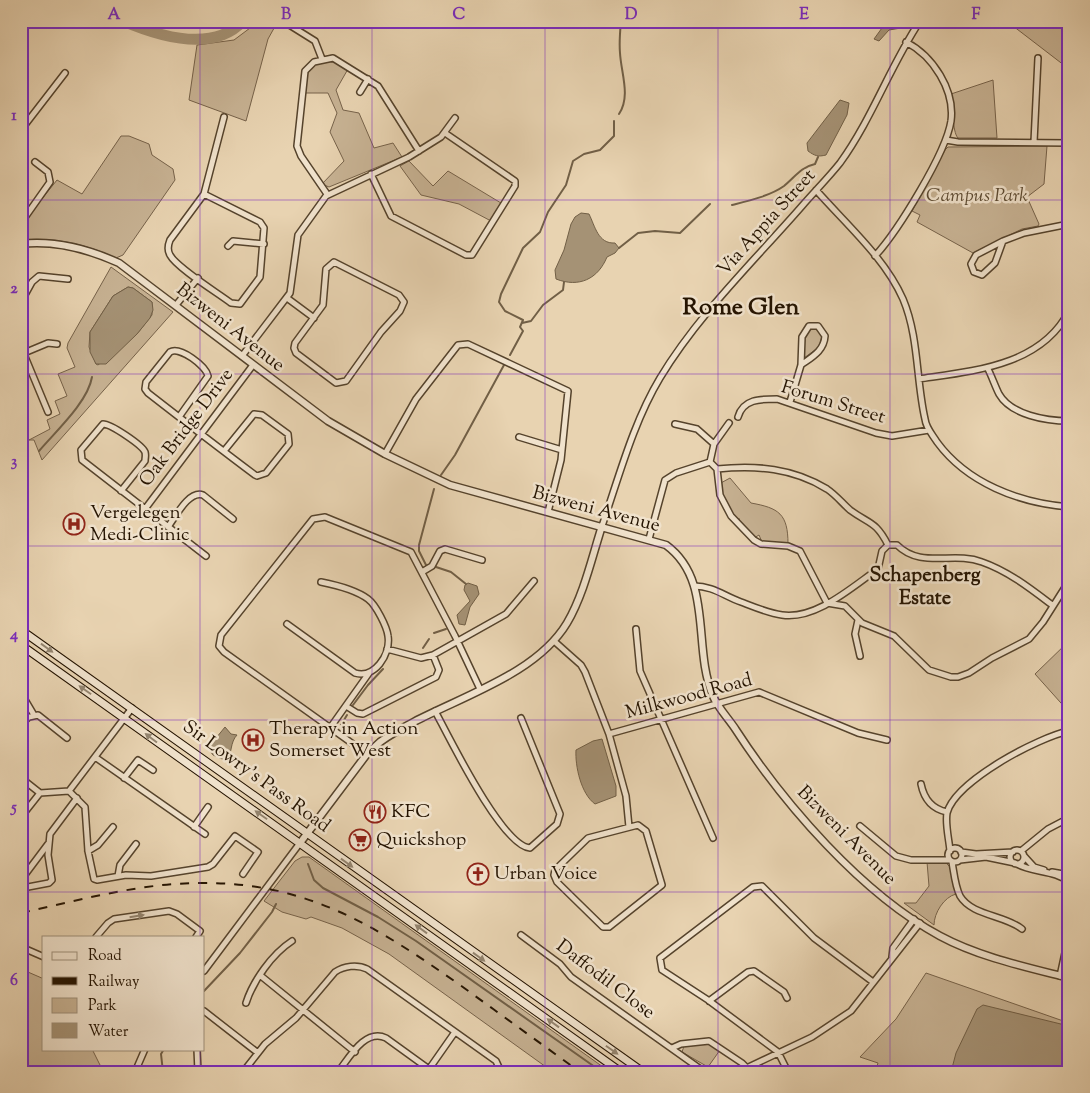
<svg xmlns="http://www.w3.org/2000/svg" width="1090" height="1093" font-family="'Sorts Mill Goudy',serif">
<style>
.green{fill:#c7b293;stroke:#76624a;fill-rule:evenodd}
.water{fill:#a59275;stroke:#715f46}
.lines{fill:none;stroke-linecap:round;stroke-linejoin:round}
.stream{stroke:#715f46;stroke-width:2}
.river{stroke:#a59275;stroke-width:11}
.minor-casing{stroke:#55432c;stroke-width:8}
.tertiary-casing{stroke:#55432c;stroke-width:9}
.secondary-casing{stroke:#241300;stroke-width:9}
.minor{stroke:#f0e2cc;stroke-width:5}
.tertiary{stroke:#f0e2cc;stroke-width:6}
.secondary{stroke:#f0e2cc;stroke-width:7}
.rail{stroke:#241300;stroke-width:2;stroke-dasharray:9 9;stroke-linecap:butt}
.oneway{fill:#948570}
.grid{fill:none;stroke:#7b2cbf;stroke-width:1;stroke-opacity:0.55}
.labels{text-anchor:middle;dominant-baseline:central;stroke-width:5;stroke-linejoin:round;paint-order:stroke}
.park-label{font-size:19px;font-style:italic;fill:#5d4b33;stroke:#f0e2cc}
.street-label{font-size:19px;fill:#241300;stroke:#f0e2cc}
.poi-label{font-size:19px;fill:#241300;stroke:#f0e2cc;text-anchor:start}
.neighbourhood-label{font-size:20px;font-weight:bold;fill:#241300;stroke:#f0e2cc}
.district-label{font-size:24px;font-weight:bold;fill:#241300;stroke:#f0e2cc}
.neatline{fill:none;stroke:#7b2cbf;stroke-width:2}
.grid-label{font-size:16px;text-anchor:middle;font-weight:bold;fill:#7b2cbf}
</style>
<rect width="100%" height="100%" fill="#e8d3b1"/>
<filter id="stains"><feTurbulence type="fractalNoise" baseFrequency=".004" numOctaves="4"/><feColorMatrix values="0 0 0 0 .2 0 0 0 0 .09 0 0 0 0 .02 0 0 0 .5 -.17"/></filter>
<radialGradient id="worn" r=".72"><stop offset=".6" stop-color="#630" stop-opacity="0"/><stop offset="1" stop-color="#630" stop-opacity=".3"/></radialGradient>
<path class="green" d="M251 21H278L268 39 246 121 189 100 197 45 234 40 250 28Z
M1016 21H1069V69L1013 26Z
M331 60 348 69 336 90 343 110 359 113 374 148 393 143 402 157 329 187 322 184 344 161 330 132 337 113 328 93H305C307 71 307 63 331 60Z
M993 80 997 138H958C952 132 953 104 951 94Z
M121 136H129L149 144 152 155 173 169 175 180 123 255 116 258C85 244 55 237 21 240V225L57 180 82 194Z
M1047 146 1044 184 1027 197 1039 224 1038 226 1022 229 973 253 917 222 920 215 912 211 945 150 948 147Z
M409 161 433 186 448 171 501 203 491 221 459 204 421 195 400 166Z
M111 267 173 312 42 460 34 440H29L50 429 47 420 60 414 55 401 67 396 58 374 75 367 67 348 68 343ZM128 287 133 288 152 302V315L137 334 98 365 96 364 89 347 90 332 113 296Z
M812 328H818L822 336 819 347 804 358V338Z
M730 478 751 503C779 508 788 514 788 544L762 542 759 535 754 538 738 521 740 519H734L726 506 719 484Z
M1069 641V712L1035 674Z
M302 857H309L610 1072H553L389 954 342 928 311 917 306 919 282 912 264 901 295 861Z
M944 861 952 869 956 894C944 897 934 913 934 925L904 903H916L929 886 927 862Z
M21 969 44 979V1049H92L101 1067 92 1072H21Z
M926 973 1069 1023V1072H875L878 1063 860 1057 896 1019Z
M708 1043 720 1050 708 1067 682 1052 684 1046Z"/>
<path class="water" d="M887 21H905L901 28 889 30 879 41 874 39Z
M840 100 849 103 847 115 826 155C818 157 815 156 808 151L807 143Z
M581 213 589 214C595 226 598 244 615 243L619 248 615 253 607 257C598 279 579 288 556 279L555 270 564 250 571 224 575 217Z
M128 287 133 288 152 302 153 310 150 318 137 334 106 364H96L90 352V332L113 296Z
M468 583 477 586 479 594 470 607 465 625 459 624 457 615 470 601 464 590 465 585Z
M225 727 231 734 237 735C230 742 232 754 227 761L213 755 208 748Z
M602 739 616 786V796L595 804C581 794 575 766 576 750L593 741Z
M983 1005 1069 1026V1072H951L956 1053 977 1009Z"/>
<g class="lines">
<path class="stream" d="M619 114C631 96 621 73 620 53 619 42 620 32 621 21
M732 205C748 201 770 196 784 186 795 177 801 167 815 164L818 157
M619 248 638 233 655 231 680 233 710 204
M522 323 531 321 543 305 563 290 564 282
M510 355 523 331 520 327 523 320 505 311 499 302 501 294 523 248 540 232 548 212 566 185 573 161 584 154 600 150 614 136V121
M39 451C55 432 88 402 92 377
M441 475 455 455 504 365
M426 565 419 551V545L434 489
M436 567 451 572 466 584
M434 633 446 629
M423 648 429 639
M353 705 368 685 383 669
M341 725 347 715
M308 864 314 880 323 888 378 917 416 941 602 1072
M204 991 240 953 272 912 276 904
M163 1072 161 1054 164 1049"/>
<path class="river" d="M123 21C158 36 213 53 243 21
M21 22 22 21"/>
<g class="minor-casing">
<path id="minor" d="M283 21 315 41 322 59
M360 92 368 79
M21 130 65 73
M946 140 958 142 1069 143
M1034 142 1038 58
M371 174 391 216 466 255H472L515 186V181L445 133
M816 190C846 224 885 258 903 299 919 337 916 380 925 419 926 428 932 434 937 442 967 483 1019 503 1069 507
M204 194 260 222 264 228 260 277 240 304 231 303C218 293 177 268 170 255 167 250 168 245 170 240L204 194 224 117
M327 194 301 156 297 146 305 71 314 62 333 58 378 86 419 151
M21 223 50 182 48 172 35 162
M1003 241 995 263 982 275 974 272 971 264 976 255Z
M1003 241 1024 233 1069 224
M228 246 233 241 264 244
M875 256C898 231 946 153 951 121 955 90 933 56 906 42
M334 262 399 295 404 302 400 311 381 332 346 381 336 383 296 353 294 348 295 343 323 305 326 269Z
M287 298 314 318
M21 302 32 282 39 276 68 279
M176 305 198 278
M21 347 48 412
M24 353 48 343 57 344
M242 356 290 293 298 235 326 196 409 157 441 137 455 118
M988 369C992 377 995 386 999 394 1011 415 1046 421 1069 421
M919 379C973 371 1041 366 1069 311
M790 402 801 365 802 337 809 326H818L825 336C824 351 812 357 801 365
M179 417 208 376C206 366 180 346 170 352L146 382 145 389 148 393C184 421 219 448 255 475L257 476 266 473 289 444 288 434 262 415 254 414 224 451
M738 417C743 399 760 399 777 399L876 433 892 436 929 430
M675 424 697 429 714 444
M519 437 562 450
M385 454 416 399 458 345 468 344 568 391 561 460 548 512
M717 469C756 465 793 468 827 489 836 495 842 503 850 510 869 524 876 521 888 545
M717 469 720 495 731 516 754 540 761 544 788 546 800 551 827 603
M717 469 710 462 714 444 729 423
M121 491 145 461C145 457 146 456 145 452 142 445 111 424 103 424L81 450 82 460 206 556
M145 509 253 365
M602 526C619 477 633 423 660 378 698 315 754 261 802 206 815 191 828 178 840 163 872 119 890 66 920 21
M168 527C176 516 189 490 203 495L233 519
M649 539 665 480 676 473 710 462
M888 545H897C921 569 953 551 982 562 1008 571 1031 589 1052 605
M422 572 432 566 440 551 445 549 482 560
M694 586C713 586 724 596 741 602 754 607 768 613 782 615 816 620 852 587 878 569L882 551 888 545
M827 603 845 606 862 623 894 636 929 670 951 677H958L969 673 992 658 1029 639 1043 622 1069 581
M858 620 855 634 860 656
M287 624 355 673C374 679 391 655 388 636 387 627 376 605 368 599 356 590 336 585 321 582
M636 629 640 671 713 838
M554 641 581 665 585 672 609 734 626 796 629 827
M387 649 421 658 433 655 506 614 534 581
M21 693 34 715
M346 706 357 713 363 714 436 677 439 670 433 655
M132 708 69 791 85 807 88 851 94 879 97 880 126 875 151 876 208 867 213 864 235 836 258 852 243 874
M435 711C449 737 502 846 530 848L557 824 560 814 521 718
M21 724 29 717 38 715 67 738
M330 728 369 673
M609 734 759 692 858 733 887 740
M367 754 224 652 219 646 221 635 313 519 325 517 411 552 455 636 480 689
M95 757 205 834
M21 778 40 793
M124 778 138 760 153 770
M921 784C924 799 932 809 947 812
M40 793 69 791
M21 817 40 793
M638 825 646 831 662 885 609 927H603L557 882 554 875 555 870 588 838Z
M860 826 896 856 911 860H950
M194 827 208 807
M948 855a7 7 0 1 1 14 0a7 7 0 1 1-14 0Z
M1010 857a7 7 0 1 1 14 0a7 7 0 1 1-14 0Z
M88 851 98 845 113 827
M950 851C949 839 945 824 947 813 955 781 1039 737 1069 731
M1021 851 1048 829 1069 818
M961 852 976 854 1013 852
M1024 856 1034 867 1044 870
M960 860 986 857 1015 863
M952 862C954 873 955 886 960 896 972 916 1005 915 1022 929
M1017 864C1033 873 1055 870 1069 882
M1052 872 1069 875
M118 876 120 865 136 844
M21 880 48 844
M21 883 28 887 49 883 52 880 48 855 50 834 77 798
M521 935 560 964 571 977 699 1068
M96 937 108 923 114 919 169 911 177 914 200 931 196 937
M21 947 44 957
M892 957 893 948 914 919
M204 971 300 843
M261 976 355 1052
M1060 976 1069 934
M709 1001 748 972 754 971 784 992 787 998
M246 1003C253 981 272 954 292 941
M204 1011 258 1053
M672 1048 681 1044 709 1041 742 1063 751 1072
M197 1049 198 1072
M135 1072 145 1049
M243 1072 265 1044 296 1018 335 972C344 966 357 964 367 969L496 1061 501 1072
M338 1072C349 1058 365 1028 386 1038L433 1072
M427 1072 455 1032
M738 1072 812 1037 851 1011 920 923
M788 1072 778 1052 708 1000 662 970 660 958 753 887 762 886 814 938 873 982"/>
</g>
<g class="tertiary-casing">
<path id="tertiary" d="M21 244C56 240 88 249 119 263L328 421 385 454 450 485 666 545C714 580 692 647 713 696 718 708 729 719 736 730 784 804 862 894 940 936 979 957 1026 967 1069 978
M300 843 367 754 380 742C436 702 531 683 567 623 584 594 592 557 602 526"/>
</g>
<g class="secondary-casing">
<path id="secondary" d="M21 630 643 1072
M21 645 621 1072"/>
</g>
<use href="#minor" class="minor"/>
<use href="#tertiary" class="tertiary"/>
<use href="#secondary" class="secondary"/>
<path class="rail" d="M21 913C80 900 140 883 201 883 307 882 376 926 460 985 500 1014 540 1043 580 1072"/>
</g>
<defs><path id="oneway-solid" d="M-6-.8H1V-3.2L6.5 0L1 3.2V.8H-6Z" transform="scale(1.25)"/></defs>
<g class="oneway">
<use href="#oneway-solid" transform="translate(47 648) rotate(36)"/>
<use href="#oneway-solid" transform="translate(85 690) rotate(-145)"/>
<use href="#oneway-solid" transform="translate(151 738) rotate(-143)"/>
<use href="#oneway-solid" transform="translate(261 815) rotate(-145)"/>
<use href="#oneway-solid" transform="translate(347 863) rotate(36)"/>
<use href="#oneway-solid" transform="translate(137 916) rotate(-9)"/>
<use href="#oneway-solid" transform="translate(421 929) rotate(-144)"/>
<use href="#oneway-solid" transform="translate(479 957) rotate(36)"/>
<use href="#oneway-solid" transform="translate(553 1023) rotate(-144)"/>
<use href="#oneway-solid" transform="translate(612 1050) rotate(35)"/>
</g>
<path class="grid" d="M200 21V937M372 21V1072M545 21V1072M718 21V1072M890 21V1072M21 200H1069M21 374H1069M21 546H1069M21 720H1069M21 892H1069M200 1049V1072"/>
<defs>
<g id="hospital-ring" transform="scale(1.125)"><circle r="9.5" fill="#f0e2cc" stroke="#8f2418" stroke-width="1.5"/><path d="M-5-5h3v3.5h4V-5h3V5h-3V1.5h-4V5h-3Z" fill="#8f2418"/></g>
<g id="restaurant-ring" transform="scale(1.125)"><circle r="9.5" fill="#f0e2cc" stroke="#8f2418" stroke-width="1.5"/><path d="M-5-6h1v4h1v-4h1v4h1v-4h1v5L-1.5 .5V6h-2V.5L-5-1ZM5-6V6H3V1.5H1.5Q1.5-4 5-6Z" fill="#8f2418"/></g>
<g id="supermarket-ring" transform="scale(1.125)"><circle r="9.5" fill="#f0e2cc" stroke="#8f2418" stroke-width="1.5"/><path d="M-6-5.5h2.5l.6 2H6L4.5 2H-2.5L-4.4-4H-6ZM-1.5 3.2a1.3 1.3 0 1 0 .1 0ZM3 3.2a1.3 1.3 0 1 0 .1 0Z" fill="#8f2418"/></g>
<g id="church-ring" transform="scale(1.125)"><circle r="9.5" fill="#f0e2cc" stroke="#8f2418" stroke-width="1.5"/><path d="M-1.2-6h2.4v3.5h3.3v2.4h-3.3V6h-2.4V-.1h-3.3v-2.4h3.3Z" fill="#8f2418"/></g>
</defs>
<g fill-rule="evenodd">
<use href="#hospital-ring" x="74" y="524"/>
<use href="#hospital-ring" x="253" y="740"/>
<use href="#restaurant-ring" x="375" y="812"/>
<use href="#supermarket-ring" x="360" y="840"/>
<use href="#church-ring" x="478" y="874"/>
</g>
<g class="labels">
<g class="park-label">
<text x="977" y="196">Campus Park</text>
</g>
<g class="street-label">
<text transform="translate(767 223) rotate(-48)">Via Appia Street</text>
<text transform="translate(230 328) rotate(38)">Bizweni Avenue</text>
<text transform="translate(833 403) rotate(17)">Forum Street</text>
<text transform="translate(187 428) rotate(-53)">Oak Bridge Drive</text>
<text transform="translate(596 510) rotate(15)">Bizweni Avenue</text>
<text transform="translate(689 697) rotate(-15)">Milkwood Road</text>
<text transform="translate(256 777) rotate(36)">Sir Lowry's Pass Road</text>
<text transform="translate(846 836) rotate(45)">Bizweni Avenue</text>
<text transform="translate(605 980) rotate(37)">Daffodil Close</text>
</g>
<g class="poi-label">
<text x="90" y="513">Vergelegen<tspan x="90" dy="22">Medi-Clinic</tspan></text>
<text x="269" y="729">Therapy in Action<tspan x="269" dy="22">Somerset West</tspan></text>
<text x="391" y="812">KFC</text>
<text x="376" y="840">Quickshop</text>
<text x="494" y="874">Urban Voice</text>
</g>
<g class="neighbourhood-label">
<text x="925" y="576">Schapenberg<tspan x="925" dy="23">Estate</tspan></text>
</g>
<g class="district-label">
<text x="741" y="308">Rome Glen</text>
</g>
</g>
<rect width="1090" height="1093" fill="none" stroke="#e8d3b1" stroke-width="55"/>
<rect x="42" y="936" width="162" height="115" fill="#f0e2cc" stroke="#9e8f7a"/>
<rect x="52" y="952" width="25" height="8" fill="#f0e2cc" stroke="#9e8f7a"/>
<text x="88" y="960" font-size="15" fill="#241300">Road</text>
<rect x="52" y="977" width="25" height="8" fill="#241300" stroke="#9e8f7a"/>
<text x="88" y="986" font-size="15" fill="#241300">Railway</text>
<rect x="52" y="998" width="25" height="15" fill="#c7b293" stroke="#9e8f7a"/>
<text x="88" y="1010" font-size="15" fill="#241300">Park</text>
<rect x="52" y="1023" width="25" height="15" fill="#a59275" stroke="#9e8f7a"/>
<text x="88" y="1036" font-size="15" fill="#241300">Water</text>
<rect x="28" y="28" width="1034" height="1038" class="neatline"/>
<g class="grid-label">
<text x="114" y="19">A</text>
<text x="286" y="19">B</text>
<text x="459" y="19">C</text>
<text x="631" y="19">D</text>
<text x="804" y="19">E</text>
<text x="976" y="19">F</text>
<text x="14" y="120">1</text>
<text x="14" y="293">2</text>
<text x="14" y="466">3</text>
<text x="14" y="639">4</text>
<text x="14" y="812">5</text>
<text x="14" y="985">6</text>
</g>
<rect width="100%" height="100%" filter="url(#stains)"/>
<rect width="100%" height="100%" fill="url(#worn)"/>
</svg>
